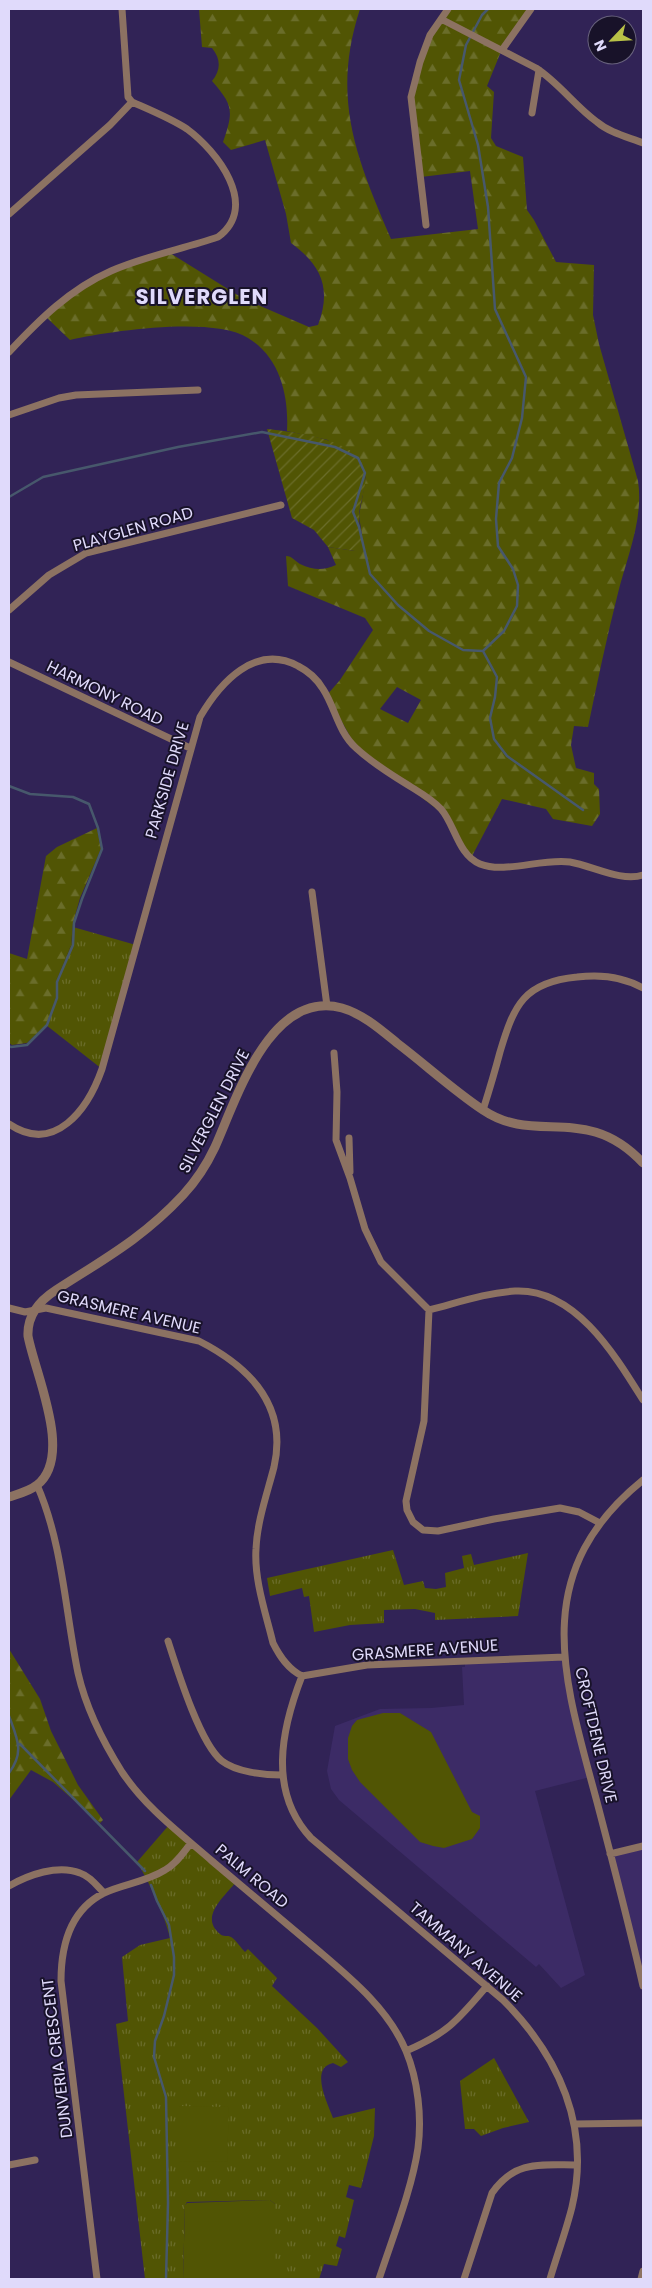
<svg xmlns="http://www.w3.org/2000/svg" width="652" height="2288" font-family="Poppins,sans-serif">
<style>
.built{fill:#3c2b66}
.grass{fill:url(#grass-tufts)}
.forest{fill:url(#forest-firs);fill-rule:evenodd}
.garden{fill:url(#garden-furrows)}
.pitch{fill:#515504}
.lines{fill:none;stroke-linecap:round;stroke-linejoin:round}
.stream{stroke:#47586c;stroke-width:2.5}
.minor{stroke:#8c7262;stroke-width:7}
.tertiary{stroke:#8c7262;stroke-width:9}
.labels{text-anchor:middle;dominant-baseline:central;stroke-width:4;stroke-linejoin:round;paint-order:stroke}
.street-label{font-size:16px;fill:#e0dafb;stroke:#181229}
.district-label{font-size:21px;font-weight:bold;letter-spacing:1px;fill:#e0dafb;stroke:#181229}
</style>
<defs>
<pattern id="grass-tufts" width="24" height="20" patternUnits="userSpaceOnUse" patternTransform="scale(1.25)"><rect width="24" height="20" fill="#515504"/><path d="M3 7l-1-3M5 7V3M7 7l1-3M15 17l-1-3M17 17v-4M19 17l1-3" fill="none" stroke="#6a6d2a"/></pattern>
<pattern id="forest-firs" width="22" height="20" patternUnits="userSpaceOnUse" patternTransform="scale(1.25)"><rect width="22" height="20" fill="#515504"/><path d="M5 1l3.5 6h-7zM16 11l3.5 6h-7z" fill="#6a6d2a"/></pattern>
<pattern id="garden-furrows" width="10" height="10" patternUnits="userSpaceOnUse" patternTransform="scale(1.25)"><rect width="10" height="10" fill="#515504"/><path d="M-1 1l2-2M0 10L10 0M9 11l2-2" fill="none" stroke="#6a6d2a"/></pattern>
</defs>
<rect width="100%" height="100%" fill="#312356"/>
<path class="built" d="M564 1657 590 1777 535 1791 585 1975 561 1988 539 1964 536 1967 339 1800 331 1789 327 1771 335 1726 380 1709 431 1708 464 1705 462 1667H465V1660Z
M643 1846V1986L610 1854Z"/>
<path class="grass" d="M73 927 136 945 102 1069 46 1025 56 998V982L71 945Z
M393 1550 404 1585 423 1581 425 1588 436 1589 446 1587 445 1573 464 1568 462 1556 471 1554 474 1565 528 1553 518 1616 435 1620V1613L415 1609 384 1610V1623L350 1625 314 1632 309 1596 304 1597 302 1588 270 1596 267 1578Z
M169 1825 236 1882C224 1897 199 1917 220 1934 223 1937 228 1935 231 1937 236 1940 241 1948 245 1952L248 1949 277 1978 272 1986 317 2028 348 2062 341 2067 333 2063C309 2068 328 2104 333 2118L375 2108 374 2136 361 2188 349 2185 346 2197 354 2200 345 2238 339 2236 336 2246 342 2249 337 2266 324 2264 319 2279H275V2204L270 2200 187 2202 185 2205 183 2279H145L116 2024 128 2021 122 1957 140 1945 170 1938C165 1915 149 1882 137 1862Z
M494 2058 529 2122 503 2128 481 2136 474 2129H465L460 2081Z"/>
<path class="forest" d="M199 9H360C331 98 356 157 391 239L478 229 470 171 421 177 412 100 431 35 448 9H532L502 49 487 86 494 92 491 138 496 146 523 157 527 210 534 220 556 262 594 265 593 315 599 344 638 481C644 520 626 559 617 597 606 640 597 684 588 727L574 726 571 745 576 768 594 773V784L599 789 600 814 592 826 553 819 546 809 502 799 471 858 447 817 356 747 327 695 340 680 373 630 365 618 288 586 286 556C292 556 295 561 300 564 313 570 323 571 336 565L328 547 355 551 362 535 359 516 366 477 328 440 287 431C289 396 280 357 248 338 213 316 110 331 70 340L45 316 103 275 170 253 244 299 309 327 318 325C332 288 321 265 291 243L286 214 265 140 231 150 223 142C234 111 233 105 212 81 221 70 221 59 212 48L202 47ZM397 687 421 700 408 723 380 709Z
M97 828 101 849 80 898 73 923 71 945 56 982V998L46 1025 27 1043 12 1045 9 1043V953L27 959 46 856 57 847Z
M9 1649 40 1699 51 1731 78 1785 103 1820 100 1823 53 1782 31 1770 9 1800Z"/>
<path class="garden" d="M267 429C293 432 360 439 365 471 368 486 359 502 359 517 359 527 362 537 362 548L355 551 328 547 314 530 292 518Z"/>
<path class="pitch" d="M383 1713H400L431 1732 472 1812 480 1816V1828L472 1839 444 1848 433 1846 420 1842 360 1782 352 1770 348 1759V1738L352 1726 357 1720Z
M179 2106 229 2107 227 2162 179 2161Z
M270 2200 275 2204V2279H183L185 2205 187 2203Z"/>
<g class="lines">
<path class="stream" d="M9 497 43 477 178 447 262 432 335 447 358 458 365 473 353 512 359 527 370 574 398 605 429 631 463 650 483 651 504 631 517 606 518 585 513 569 498 546 496 519 499 483 512 458 522 418 526 377 495 309 488 207 478 145 459 80 466 45 482 15 488 9
M483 651 497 677 495 697 490 718 494 739 507 756 583 810
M9 786 30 794 73 797 89 804 98 828 102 849 82 899 74 923 73 945 57 982V998L47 1025 27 1045 11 1047 9 1046
M9 1716C17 1738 25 1752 9 1773
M20 1744 145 1871
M151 1885 157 1901 169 1925 174 1957V1975L164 2016 155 2041 154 2057 166 2097 168 2203 166 2279"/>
<path class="minor" d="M441 19 536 68C559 83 575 106 597 122 610 133 628 137 643 143
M502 50 531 9
M532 113 539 70
M9 214 110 125 132 102
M426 225 411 97 420 62 430 35 448 9
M9 352C39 320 70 289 111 271 145 256 183 249 218 237 260 206 217 151 187 129 170 118 150 110 132 102L128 97 122 9
M9 415 59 398 76 395 198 390
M9 610 49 575 86 553 281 505
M9 662 190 748
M312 892 327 1006
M334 1053 337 1092 336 1140 350 1178 365 1229 381 1262 429 1310 424 1421 406 1501 407 1510 413 1522 423 1530 438 1531 494 1519 560 1508 579 1512 600 1523
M483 1110C489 1091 495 1071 500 1052 514 1005 524 982 577 977 601 974 622 976 643 988
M9 1124C55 1155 88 1109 102 1069L200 717C220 683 255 643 298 666 308 671 317 679 323 689 335 707 338 732 356 748 371 762 390 774 408 785 419 792 432 799 441 809 455 825 458 855 480 864 505 874 542 858 570 862 593 866 621 882 643 875
M349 1138 350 1172
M9 1308 25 1312 46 1308 199 1341C250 1367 288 1406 274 1467 267 1494 257 1522 256 1549 254 1580 266 1614 273 1643 280 1657 288 1669 302 1676L367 1665 564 1657
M429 1310C457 1303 485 1293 515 1291 575 1288 615 1355 643 1400
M643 1480C527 1574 564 1679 597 1802 613 1863 629 1924 643 1986
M37 1485C63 1544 65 1611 78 1673 86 1708 103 1742 122 1772 146 1808 180 1833 212 1861 248 1891 284 1922 320 1952 353 1980 389 2010 406 2051 418 2080 422 2117 418 2148 412 2189 392 2239 379 2279
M168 1641C177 1669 200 1744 222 1761 236 1772 264 1775 281 1775
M302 1676C281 1730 268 1792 311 1838L503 2000C559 2056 591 2127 572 2207 566 2231 557 2255 550 2279
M610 1854 643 1846
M9 1886C28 1875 58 1864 80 1873 90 1876 97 1886 104 1893
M406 2051C448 2033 458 2020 487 1986
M575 2124 643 2123
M9 2165 35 2160
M97 2279 61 1981C61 1945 70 1910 104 1893 123 1884 146 1882 165 1870 176 1864 183 1853 191 1843
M464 2279 492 2193C515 2160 540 2165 577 2165
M641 2279 643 2271"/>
<path class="tertiary" d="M9 1497C18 1494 30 1491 37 1485 74 1456 35 1374 28 1336 27 1315 39 1301 56 1290 104 1259 143 1238 183 1195 196 1181 207 1164 215 1147 237 1098 270 989 342 1008 363 1014 381 1030 397 1043 426 1065 453 1090 483 1110 536 1146 586 1102 643 1163"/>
</g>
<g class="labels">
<g class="street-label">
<text transform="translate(133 529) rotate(-16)">PLAYGLEN ROAD</text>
<text transform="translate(105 693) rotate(26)">HARMONY ROAD</text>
<text transform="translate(167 780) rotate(-74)">PARKSIDE DRIVE</text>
<text transform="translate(214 1111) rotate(-63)">SILVERGLEN DRIVE</text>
<text transform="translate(129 1312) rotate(13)">GRASMERE AVENUE</text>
<text transform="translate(425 1650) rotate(-4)">GRASMERE AVENUE</text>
<text transform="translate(596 1735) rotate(77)">CROFTDENE DRIVE</text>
<text transform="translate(252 1876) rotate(40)">PALM ROAD</text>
<text transform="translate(466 1952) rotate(41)">TAMMANY AVENUE</text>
<text transform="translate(57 2058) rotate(-97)">DUNVERIA CRESCENT</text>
</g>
<g class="district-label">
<text x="202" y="296">SILVERGLEN</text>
</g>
</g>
<rect width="652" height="2288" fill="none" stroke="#e0dafb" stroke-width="20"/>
<g transform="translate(612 40) rotate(245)"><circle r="24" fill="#181229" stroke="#68627d"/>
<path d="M0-4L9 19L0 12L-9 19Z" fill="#b8c147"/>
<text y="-8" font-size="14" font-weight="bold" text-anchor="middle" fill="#e0dafb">N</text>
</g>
</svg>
